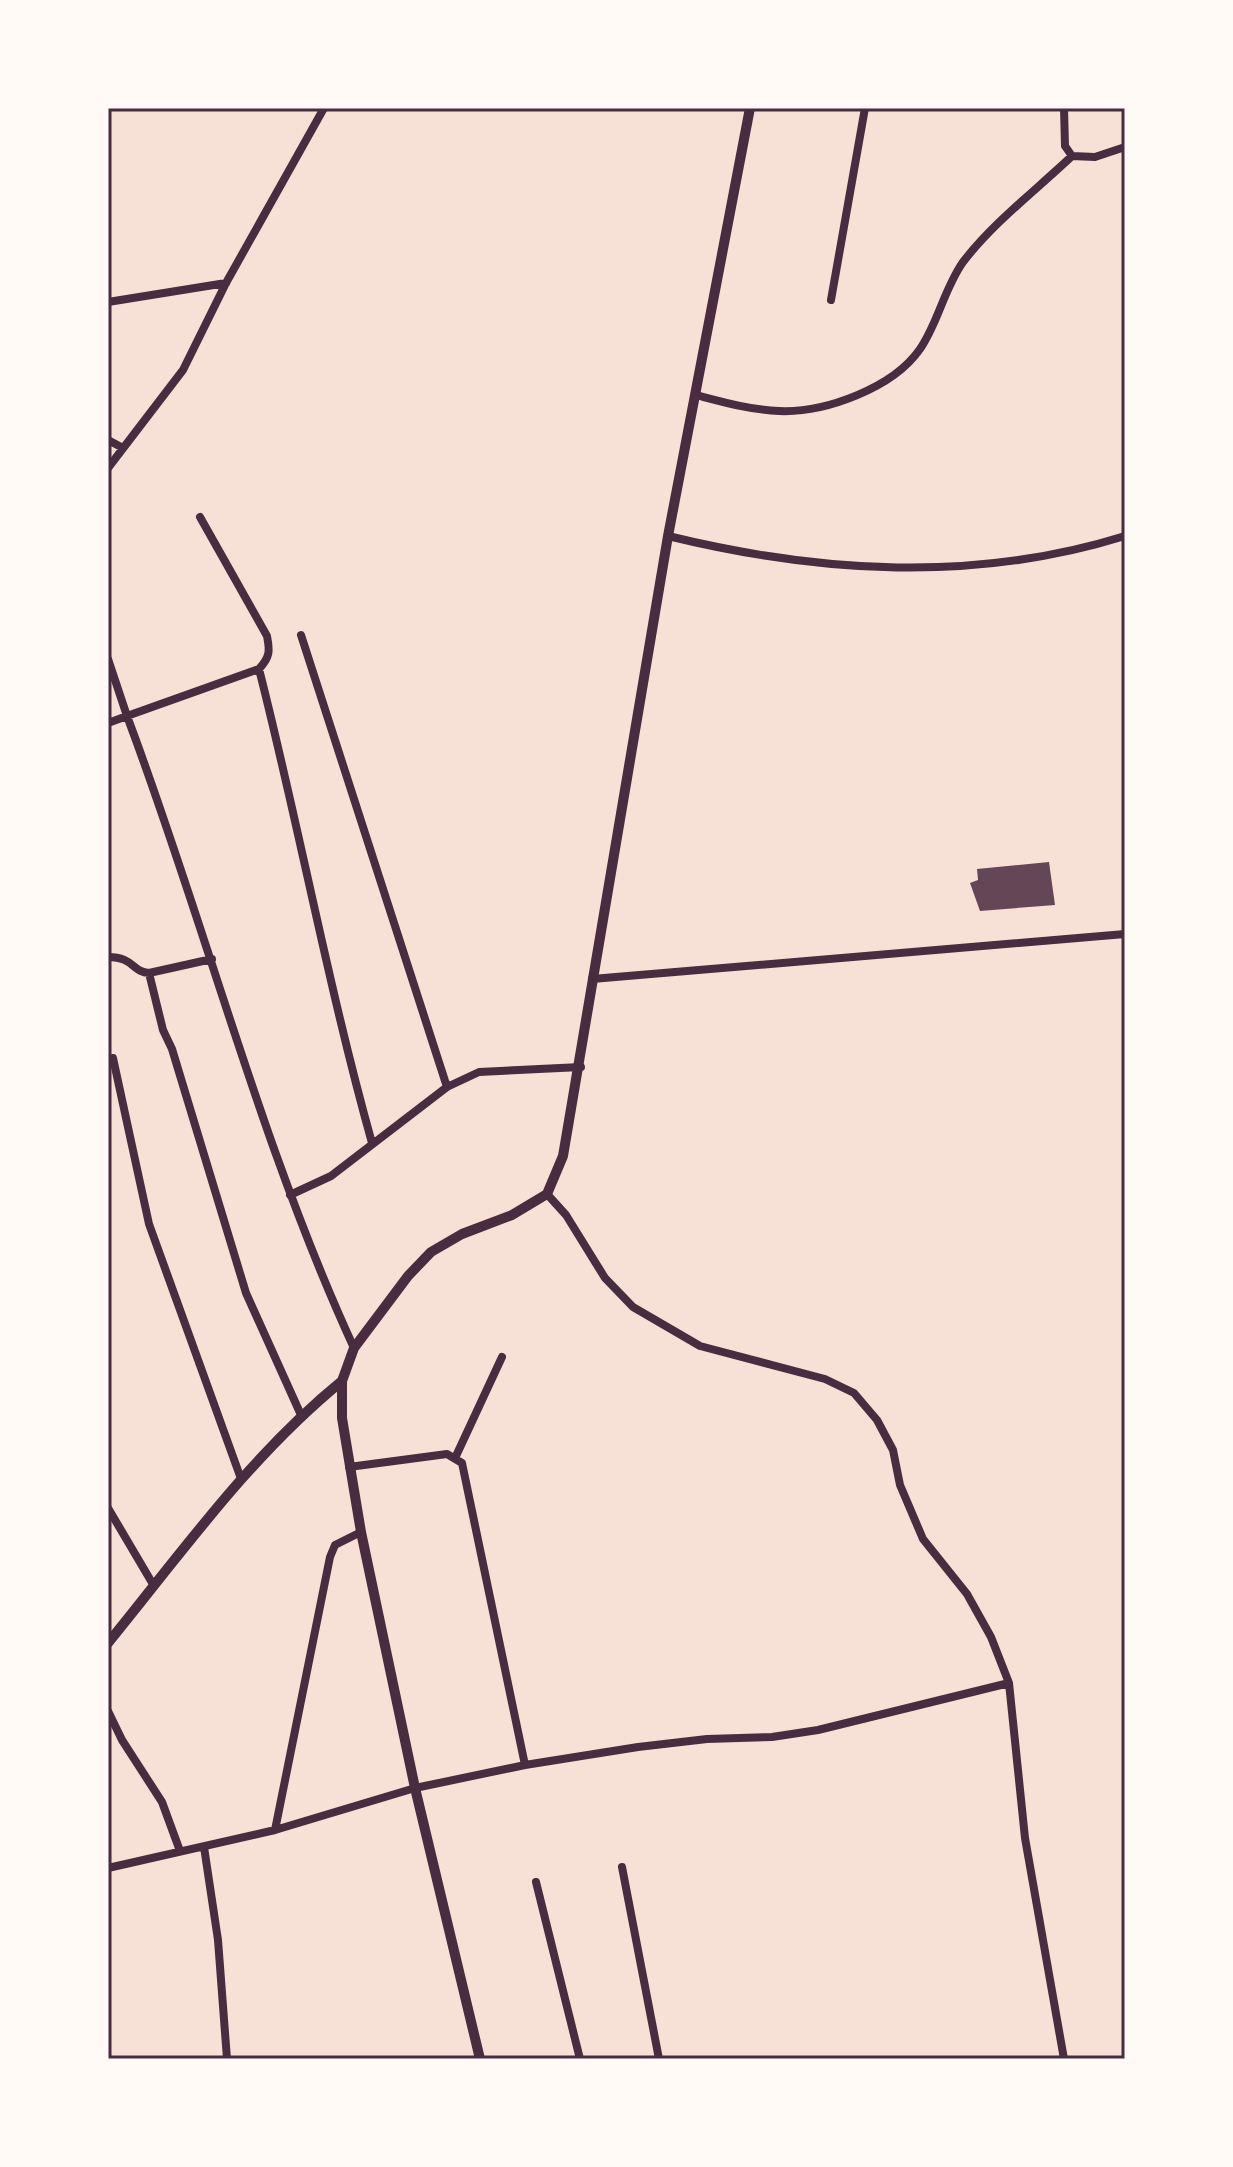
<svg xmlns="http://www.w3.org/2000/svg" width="1233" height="2167" font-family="Arial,sans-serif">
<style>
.building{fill:#644757}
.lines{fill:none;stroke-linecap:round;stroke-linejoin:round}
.minor{stroke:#4a2c40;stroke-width:8}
.tertiary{stroke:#4a2c40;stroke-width:10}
.neatline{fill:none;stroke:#4a2c40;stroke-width:3}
</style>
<rect width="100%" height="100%" fill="#f7e1d7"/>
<path class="building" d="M1049 862 1055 905 980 911 970 883 978 880 977 869Z"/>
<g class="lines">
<path class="minor" d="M1064 108 1065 146 1072 156 1095 157 1125 147
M831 300 865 108
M108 302 226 283
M696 395C723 402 751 410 779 411 825 413 893 388 920 349 938 323 944 289 963 262 993 223 1036 190 1072 156
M108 440 123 448
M108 468 183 370 226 283 324 108
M668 536C820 573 974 583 1125 536
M301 635 447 1087
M108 659 127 716 259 669C270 657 270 651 267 636L200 517
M259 669C299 826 328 986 372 1143
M108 723 127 716C206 926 260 1144 354 1348
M108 957C134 957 132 972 149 973L212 959
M149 973 163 1030 172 1049 246 1293 301 1415
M592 979 1125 934
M113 1058 149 1224 240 1476
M547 1194 566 1215 605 1278 633 1307 700 1346 825 1379 854 1393 877 1420 893 1450 900 1485 923 1539 967 1594 991 1637 1009 1683 1025 1838 1064 2059
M290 1195 331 1176 447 1087 479 1072 581 1067
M456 1456 502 1357
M349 1467 447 1454 462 1463 525 1765
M108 1508 154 1586
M108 1711 122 1740 162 1802 180 1851
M275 1830 330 1557 335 1545 361 1532
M204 1847 218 1940 227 2059
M622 1867 659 2059
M108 1868 275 1830 415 1788 525 1765 638 1747 707 1739 772 1737 818 1730 1009 1683
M536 1882 580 2059"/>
<path class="tertiary" d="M108 1643C183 1551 250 1456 342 1381
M480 2059 415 1788 361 1532 342 1418V1381L354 1348 408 1276 431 1252 462 1234 512 1215 547 1194 563 1156 668 536 750 108"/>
</g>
<rect width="1233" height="2167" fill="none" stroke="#fffaf5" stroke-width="220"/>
<rect x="110" y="110" width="1013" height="1947" class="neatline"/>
</svg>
